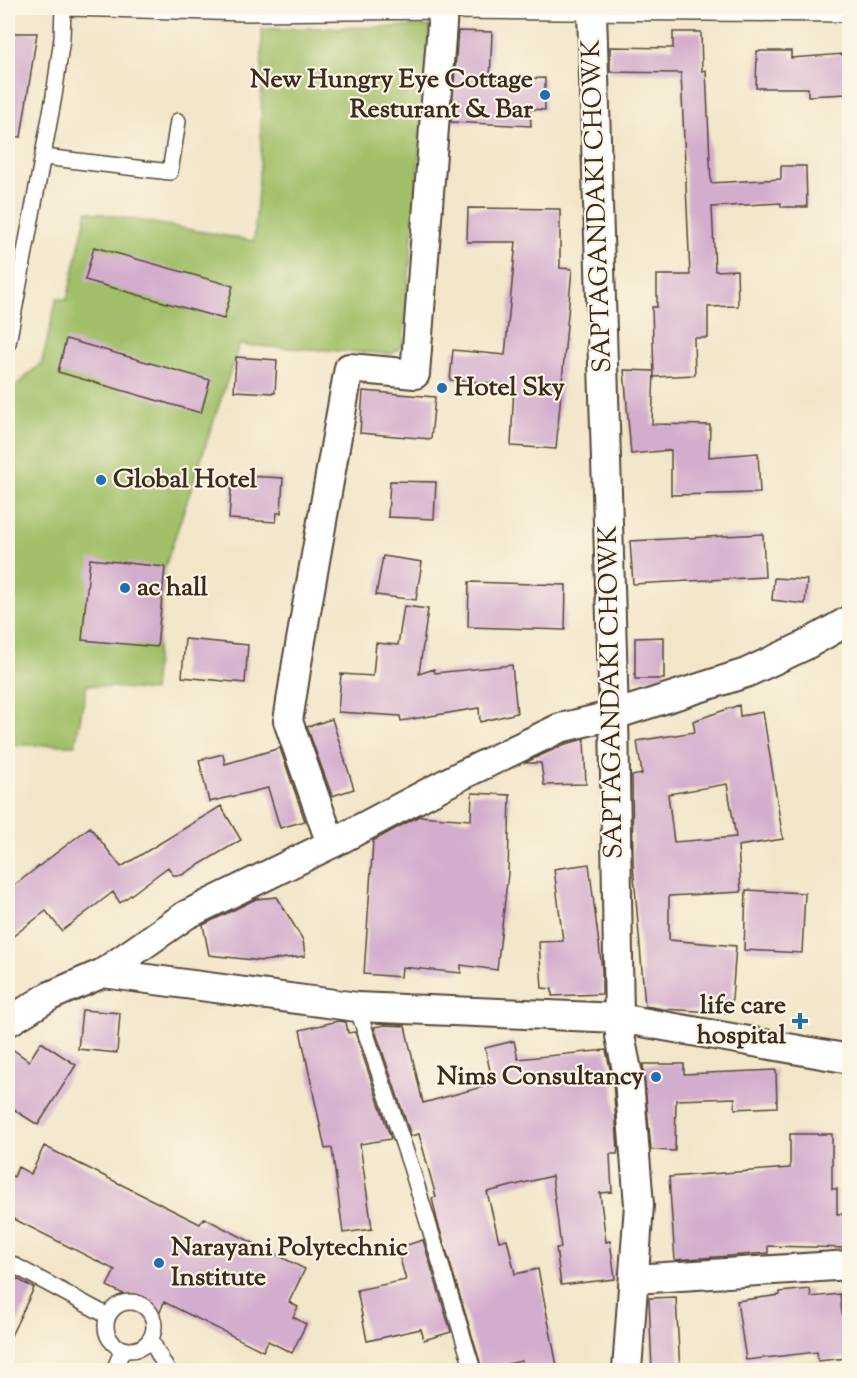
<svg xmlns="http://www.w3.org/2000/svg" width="857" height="1378" font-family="'Sorts Mill Goudy',serif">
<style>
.green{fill:#a0bf67;stroke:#6e7442;stroke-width:1.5}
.building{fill:#d3adcd;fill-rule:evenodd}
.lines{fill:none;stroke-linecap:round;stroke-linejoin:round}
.lane-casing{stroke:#564638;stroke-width:18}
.street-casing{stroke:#564638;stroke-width:32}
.lane{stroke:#fff;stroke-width:15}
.street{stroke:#fff;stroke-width:28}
.poi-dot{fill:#1f6fb2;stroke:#fcf5e5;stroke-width:2}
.labels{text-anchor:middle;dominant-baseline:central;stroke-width:4.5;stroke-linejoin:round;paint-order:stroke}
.poi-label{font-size:26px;font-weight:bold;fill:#3b2a1e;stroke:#fcf5e5;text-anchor:start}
.street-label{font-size:26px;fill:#3b2a1e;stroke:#fcf5e5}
</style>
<rect width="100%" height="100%" fill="#fcf5e5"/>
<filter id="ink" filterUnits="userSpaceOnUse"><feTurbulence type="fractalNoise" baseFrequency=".0167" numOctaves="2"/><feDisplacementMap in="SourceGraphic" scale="12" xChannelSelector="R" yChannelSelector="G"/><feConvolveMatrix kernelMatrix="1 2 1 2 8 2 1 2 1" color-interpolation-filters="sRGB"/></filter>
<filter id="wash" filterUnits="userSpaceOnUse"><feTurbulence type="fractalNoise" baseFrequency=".008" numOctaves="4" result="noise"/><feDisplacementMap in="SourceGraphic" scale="24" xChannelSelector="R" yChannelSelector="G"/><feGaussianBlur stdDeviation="1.35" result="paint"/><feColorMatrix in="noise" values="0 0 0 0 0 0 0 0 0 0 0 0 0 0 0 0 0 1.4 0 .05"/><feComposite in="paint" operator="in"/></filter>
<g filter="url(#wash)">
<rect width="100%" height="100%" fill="#f2e6c9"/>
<path class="green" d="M430 26 403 345 392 354 239 345 165 567 153 691 87 685 75 745H8V393L42 362 57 298 67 300 87 211 254 241 261 150 262 29Z"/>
<g id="blocks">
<path class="building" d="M458 31 492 32 490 80 545 78V110L530 109 531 126 451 122Z
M673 32H701L702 71 706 70 711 183 781 179V166H806L807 207H781V203L712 207 715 271 737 270 738 306 708 307V338H694L695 375 654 377 652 307H657V275H690L681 73 610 72V47L673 48Z
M8 33H37L21 137 8 136Z
M757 51H791V58L844 54 847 94 808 96V88H756Z
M468 208 560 209V268L572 269 556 449 511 446 514 385 450 380 453 350 505 355 516 242H467Z
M94 247 233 286 224 319 85 280Z
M66 339 210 380 201 413 58 372Z
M236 357 277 360 275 393 234 391Z
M624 370 654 371 652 424 710 425 709 457 758 453 760 493 671 495V450L631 454Z
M363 391 435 397 431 439 360 433Z
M232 475 283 478 281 513H277L276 522 229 519Z
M390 481 436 482 434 519 388 517Z
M763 534 765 577 633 584 630 541Z
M383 556 422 562 416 600 376 595Z
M90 559 165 567 157 647 82 640Z
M774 578 807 580 805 604 772 600Z
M469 582 566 585 565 630 468 627Z
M404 606 428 609 419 674 434 669 435 673 512 665 517 713 480 722 479 708 401 721 400 716 338 712 341 674 373 676 376 643 398 645Z
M664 637V679H635V638Z
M185 639 248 645 245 683 182 677Z
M739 705 740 716 763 712 783 839 738 846 741 892 669 896V940L736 946 731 1013 663 1009 645 1006 633 864 632 776 642 774 637 741 695 732 693 721ZM727 784 736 837 674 842 668 794Z
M332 719 354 789 332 796 307 727Z
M584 739 586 784 544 785 541 763H524L566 744Z
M280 748 305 821 280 828 268 788 209 802 199 760 223 754 225 764Z
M472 793 510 795 508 873 497 970 461 965V973L402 967 401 977 364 974 373 841 419 816 471 820Z
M221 806 241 840 182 875H173L168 867 120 903 113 892 62 931 46 911 8 940V890L90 827 121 867Z
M589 864 602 969V994L552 996V989L542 988 539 942 563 941 554 869Z
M746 890 805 893 802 953 744 950Z
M277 897 303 940 305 956 262 961 209 955 203 925 256 899Z
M82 1010 120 1013 117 1053 78 1049Z
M338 1021 346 1022 348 1033 355 1032 391 1139 360 1144 372 1229 343 1233 332 1148 325 1149 300 1030Z
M385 1025 405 1026 423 1103 493 1084 485 1048 514 1041 518 1059 606 1050 613 1082 618 1149 617 1154H610L612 1192 600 1193 606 1242 610 1241 615 1279 561 1285 556 1248H561L552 1176 487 1192 499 1241 507 1239 515 1274 538 1269 558 1371H524L522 1361 482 1369 437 1220 432 1198 436 1197 419 1134 411 1136 374 1027Z
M41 1042 76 1065 38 1125 8 1106V1046L29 1061Z
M643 1064H684V1074L776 1070 777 1107 735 1109V1098L676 1100 675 1151 651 1150Z
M790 1134H832V1189H837V1214L849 1213V1248L768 1246V1253L675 1260 669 1177 790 1168Z
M44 1146 200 1224 204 1218 305 1269 289 1302 298 1307 293 1317 306 1324 292 1353 268 1341 263 1351 164 1302 160 1312 107 1286 115 1270 8 1216V1174L14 1177 18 1167 31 1174Z
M423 1240 451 1332 424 1340 421 1329 367 1341 357 1290 406 1280 397 1248Z
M8 1274 34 1288 8 1342Z
M810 1289 811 1297 840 1294 847 1358 818 1361 817 1352 746 1360 737 1301 780 1295V1292Z
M676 1297 680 1371H652L649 1298Z"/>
</g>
</g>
<g filter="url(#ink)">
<use href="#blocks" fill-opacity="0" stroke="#564638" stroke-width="1.5"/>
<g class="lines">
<g class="lane-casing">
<path id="lane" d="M70 8 247 13 443 11 850 14
M44 157 170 172 178 121
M8 343 54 96 62 38 63 8
M357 1007 411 1167 473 1370
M8 1262 108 1316
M106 1326a24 24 0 1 1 48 0a24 24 0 1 1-48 0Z
M151 1340 167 1370
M114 1370 123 1349"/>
</g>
<g class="street-casing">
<path id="street" d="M592 12 614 715 619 1018 620 1036 629 1080 639 1205 627 1370
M331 844 288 721 297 663 349 368 415 374 443 11
M103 973 357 1007 619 1018 850 1059
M8 1022 50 996 103 973 186 915 331 844 462 775 560 728 614 715 746 673 804 646 850 620
M634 1279 850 1265"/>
</g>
<use href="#lane" class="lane"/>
<use href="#street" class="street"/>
</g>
</g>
<g class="poi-dot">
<circle cx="545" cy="95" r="6"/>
<circle cx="442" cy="388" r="6"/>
<circle cx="101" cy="480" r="6"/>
<circle cx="125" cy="588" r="6"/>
<path d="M797 1012h6v6h6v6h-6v6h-6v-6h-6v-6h6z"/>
<circle cx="656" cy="1077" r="6"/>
<circle cx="159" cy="1263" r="6"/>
</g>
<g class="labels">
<g class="poi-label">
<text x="533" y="80" text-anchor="end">New Hungry Eye Cottage<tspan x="533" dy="30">Resturant &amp; Bar</tspan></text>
<text x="454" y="388">Hotel Sky</text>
<text x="113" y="480">Global Hotel</text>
<text x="137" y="588">ac hall</text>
<text x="786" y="1006" text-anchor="end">life care<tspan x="786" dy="30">hospital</tspan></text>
<text x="644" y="1077" text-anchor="end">Nims Consultancy</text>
<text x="171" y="1248">Narayani Polytechnic<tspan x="171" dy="30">Institute</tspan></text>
</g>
<g class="street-label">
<text transform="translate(598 206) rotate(-92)">SAPTAGANDAKI CHOWK</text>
<text transform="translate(612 692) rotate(-91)">SAPTAGANDAKI CHOWK</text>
</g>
</g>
<rect width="857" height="1378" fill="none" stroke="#fcf5e5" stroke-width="30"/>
</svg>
